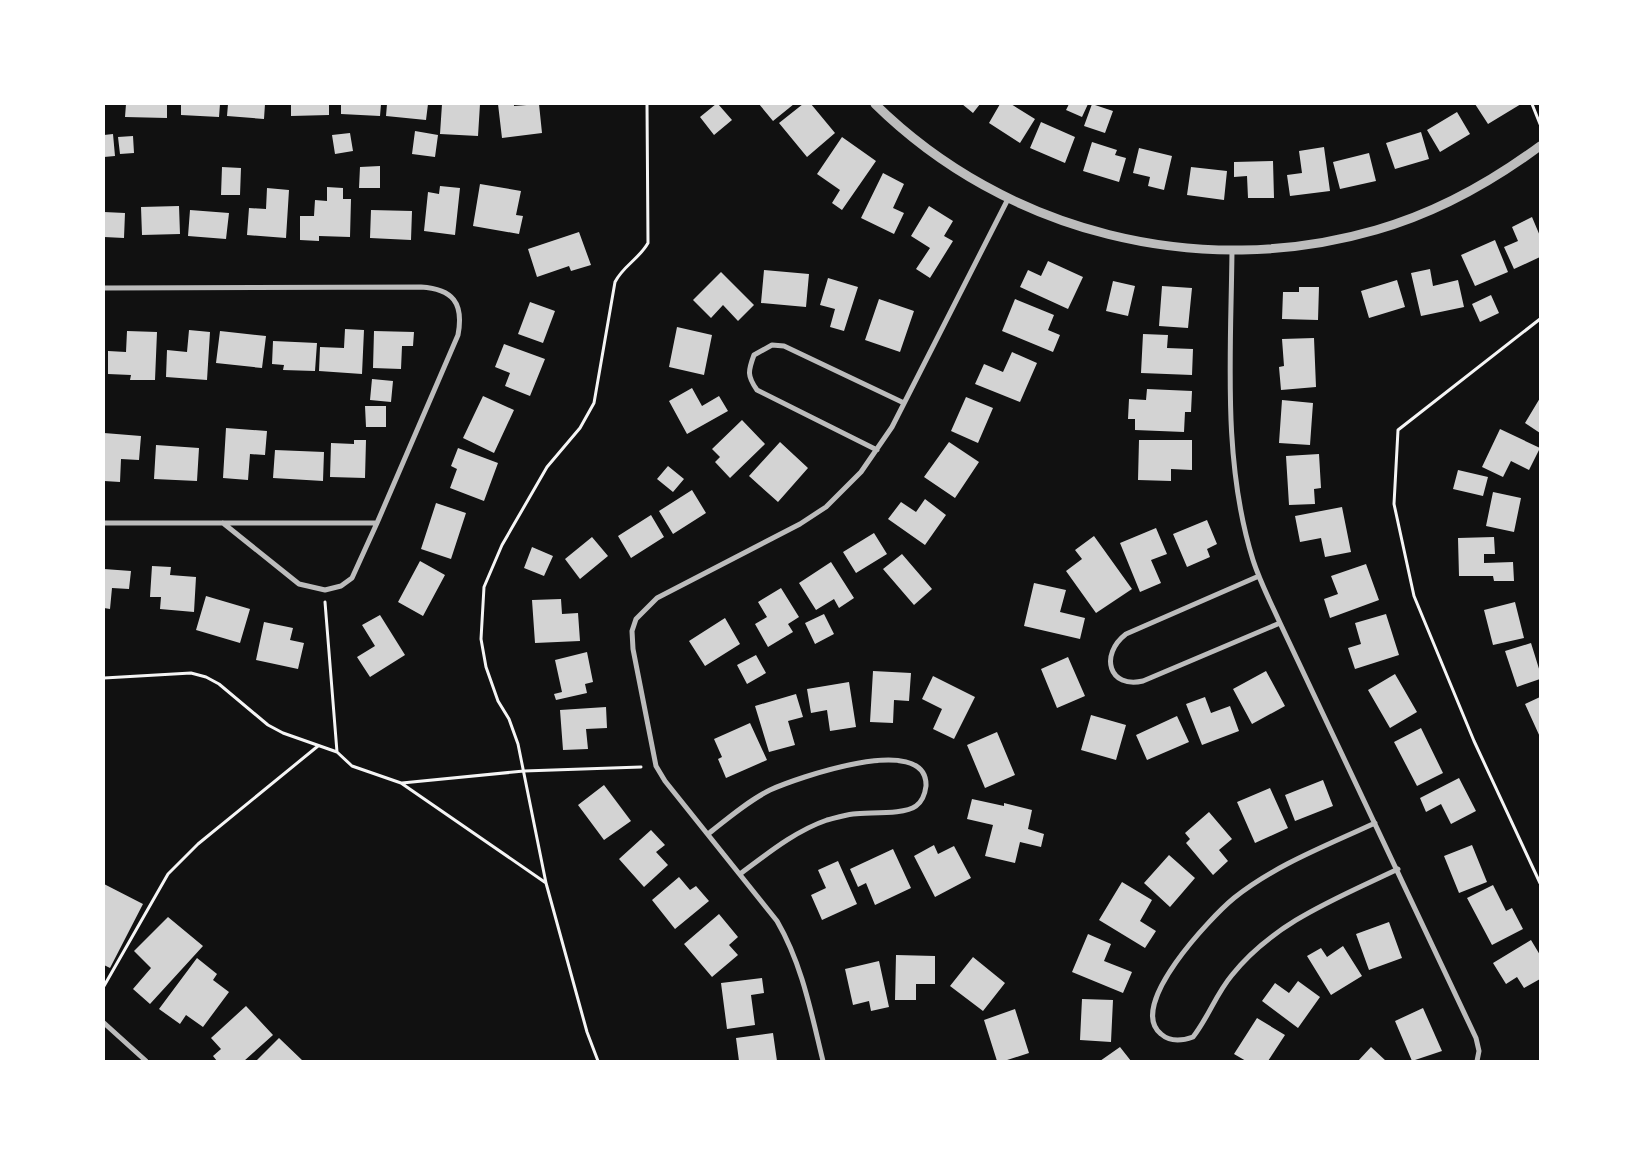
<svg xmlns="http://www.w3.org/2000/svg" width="1644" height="1165" font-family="Commissioner,sans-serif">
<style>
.building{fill:#d3d3d3}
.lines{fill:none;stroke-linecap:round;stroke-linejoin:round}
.path{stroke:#f5f5f5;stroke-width:3}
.minor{stroke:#bcbcbc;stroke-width:5}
.tertiary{stroke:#bcbcbc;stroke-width:9}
</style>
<rect width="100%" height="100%" fill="#111"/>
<path class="building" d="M126 104H167V118L125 117Z
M181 104H220L219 117 181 115Z
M228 104H265L264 119 227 116Z
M291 104H329V115L291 116Z
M341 104H381L380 116 341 114Z
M387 104H428L426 120 386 116Z
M442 104H480L478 136 440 134Z
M498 104H514V106L539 104 542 133 502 138Z
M716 104H718L732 120 714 135 700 117Z
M759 104H794L773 121Z
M803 104H811L835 133 807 157 779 123Z
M962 104H980L973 113Z
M1000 104H1011L1035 119 1020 143 989 123Z
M1069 104H1088L1082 117 1066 110Z
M1092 104 1113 111 1105 133 1084 126Z
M1475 104H1521L1488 124Z
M1457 112 1470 134 1440 152 1427 130Z
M1041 122 1075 137 1065 163 1030 148Z
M415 131 438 135 435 157 412 154Z
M1421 132 1429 159 1395 169 1386 143Z
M350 133 353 151 335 154 332 135Z
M113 134 115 156 104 157V135Z
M133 136 134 153 120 154 118 137Z
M842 137 876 161 842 210 832 203 840 190 817 174Z
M1092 142 1117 150 1115 155 1126 158 1119 182 1083 171Z
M1324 147 1330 191 1290 196 1287 175 1302 173 1299 151Z
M1139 148 1172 156 1164 190 1148 186 1150 177 1133 173Z
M1369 153 1376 181 1340 189 1333 162Z
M1273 161 1274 198H1248L1247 176 1234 177V162Z
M380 166V188H359L360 167Z
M222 167 241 168 240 195H221Z
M1191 167 1227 171 1224 200 1187 195Z
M883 173 904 184 893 208 904 213 894 234 861 218Z
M480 184 521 191 516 215 523 216 519 234 473 226Z
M440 186 460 188 455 235 424 231 428 192 439 194Z
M327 187 343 188V199H351L350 237 319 236V241L300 240V216H314L315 200 327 201Z
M267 188 289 190 286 238 247 235 249 208 266 209Z
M179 206 180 234 142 235 141 207Z
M929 206 953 221 944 236 953 241 930 278 916 269 930 248 911 236Z
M190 210 229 213 226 239 188 236Z
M371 210 412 211 411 240 370 238Z
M104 212 125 213 124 238 104 237Z
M1532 217 1540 236V257L1514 269 1504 247 1518 241 1512 227Z
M579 232 591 265 571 271 569 266 537 277 528 249Z
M1495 240 1508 272 1475 286 1461 255Z
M1048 261 1083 277 1068 309 1020 287 1028 270 1041 276Z
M1430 269 1433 286 1458 280 1464 307 1421 316 1411 273Z
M764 270 809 274 806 307 761 303Z
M721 272 754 305 738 321 723 305 711 318 693 300Z
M828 278 858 287 844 331 830 327 835 309 820 305Z
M1397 280 1405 307 1369 318 1361 291Z
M1113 281 1135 286 1128 316 1106 311Z
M1162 286 1192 288 1188 328 1159 326Z
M1299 287H1319L1318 320 1282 319 1283 292H1299Z
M1491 295 1499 313 1480 322 1472 304Z
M879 299 914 311 900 352 865 340Z
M1015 299 1054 315 1048 330 1060 335 1053 352 1002 331Z
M530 302 555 311 543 343 518 334Z
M677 327 712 335 704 375 669 367Z
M345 329 364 330 362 374 319 371 320 347 344 348Z
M189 330 210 332 207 380 166 377 167 350 187 352Z
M127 331 157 332 155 380H130L131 375 108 374V351L126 352Z
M220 331 266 336 262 368 216 363Z
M374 331 414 332 413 346H402L401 369 373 368Z
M1143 334 1168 335 1167 348 1193 349 1192 375 1141 373Z
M1314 338 1316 387 1281 390 1279 367 1284 366 1282 339Z
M273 341 317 343 315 371 283 370 284 365 272 364Z
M504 344 545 359 530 396 505 386 510 373 495 367Z
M1012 352 1037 363 1020 402 975 384 984 364 1003 372Z
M372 379 393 381 391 402 370 400Z
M692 388 702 406 719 396 728 411 687 434 669 401Z
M1147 389 1192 391 1191 412H1185L1184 432 1135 430V419H1128L1129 399 1146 400Z
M483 396 514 410 494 453 463 438Z
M966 397 993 408 978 443 951 431Z
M1540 398V433L1525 423Z
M1282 400 1313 403 1310 445 1279 443Z
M365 406H386V427H366Z
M742 420 765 444 730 478 715 462 720 457 712 449Z
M226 428 267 431 265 455 250 454 248 480 223 478Z
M1500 429 1540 448 1529 470 1511 461 1503 477 1482 467Z
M104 433 141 436 139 460 121 459 120 482 104 481Z
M354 440H366L365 478 330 477 331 443 354 444Z
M1139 440H1192V470L1171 469V481L1138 480Z
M780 442 808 468 778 502 749 476Z
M949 442 979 462 955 498 924 477Z
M156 445 199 448 197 481 154 479Z
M458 448 498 463 484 501 450 488 457 469 451 466Z
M275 450 324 452 323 481 273 478Z
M1319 454 1321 488 1314 489 1315 504 1289 505 1286 456Z
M668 466 684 479 673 492 657 479Z
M1458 470 1488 477 1483 496 1453 489Z
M692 490 706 513 673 534 659 511Z
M1493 492 1521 498 1514 532 1486 526Z
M925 499 946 515 925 545 888 519 901 502 916 512Z
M436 503 466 513 451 559 421 549Z
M1342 507 1351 552 1325 557 1321 538 1300 542 1295 516Z
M651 515 664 537 631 558 618 536Z
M1207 520 1217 544 1207 549 1210 557 1187 567 1173 534Z
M1156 528 1167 554 1151 560 1161 583 1140 592 1120 543Z
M874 533 887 554 856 573 843 552Z
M1094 536 1132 589 1096 613 1066 571 1082 559 1075 550Z
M592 537 608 556 580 579 565 559Z
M1494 537 1495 554H1484V563L1513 562 1514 581H1494L1493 576H1459L1458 538Z
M532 547 553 556 544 576 524 568Z
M902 554 932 589 914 605 883 569Z
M420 561 445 575 423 616 398 602Z
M831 562 854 598 839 608 834 599 816 610 799 583Z
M1366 564 1379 600 1330 618 1324 599 1338 594 1331 576Z
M152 566 171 567 170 575 196 577 194 612 160 609 161 597H150Z
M104 569 131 571 129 589 112 588 110 609 104 608Z
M1034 583 1066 590 1060 612 1085 618 1080 639 1024 626Z
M781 588 799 617 788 624 793 632 768 647 755 624 767 617 758 602Z
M206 596 250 609 240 643 196 630Z
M561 599 562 614 578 613 580 641 535 643 532 600Z
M1515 602 1524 638 1493 645 1484 610Z
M824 614 834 634 815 644 805 623Z
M1386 614 1399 655 1355 669 1348 648 1361 644 1355 623Z
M380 615 405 655 370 677 357 657 375 646 362 625Z
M725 618 740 644 705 666 689 641Z
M264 622 293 628 290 640 304 643 298 669 256 660Z
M1531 643 1540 672V679L1517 687 1505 651Z
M587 652 593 682 585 684 587 693 556 700 554 694 562 692 555 660Z
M756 655 766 673 747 684 737 665Z
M1068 657 1085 696 1057 708 1041 669Z
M873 671 911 673 909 701 894 700 893 723 870 722Z
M1266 671 1285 706 1252 724 1233 689Z
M1395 674 1417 712 1390 728 1368 690Z
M933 676 975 697 954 739 933 729 942 709 922 699Z
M849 682 856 727 830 731 827 710 811 713 807 689Z
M796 694 803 717 788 721 795 745 769 752 755 706Z
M1205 697 1211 713 1230 706 1239 731 1202 745 1186 704Z
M1540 697V737L1525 704Z
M606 707 607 728 586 729 588 749 563 750 560 710Z
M1091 715 1126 725 1116 760 1081 750Z
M1177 716 1189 742 1147 760 1136 735Z
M750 723 767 760 726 778 718 759 722 757 714 739Z
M1421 728 1443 773 1417 786 1394 742Z
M997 732 1015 775 985 788 967 745Z
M1459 778 1476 811 1451 824 1441 804 1426 812 1420 798Z
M1323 780 1333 806 1295 821 1285 795Z
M604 785 631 821 604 840 578 805Z
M1270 788 1288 828 1255 843 1237 802Z
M972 799 1004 806V803L1032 810 1028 829 1044 834 1041 847 1020 842 1015 863 985 856 993 825 967 819Z
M1209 812 1232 839 1219 850 1228 861 1213 875 1186 843 1190 839 1185 833Z
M651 830 665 845 656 852 668 865 644 887 619 859Z
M934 845 938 854 954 846 971 878 935 897 914 856Z
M1472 845 1487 882 1459 893 1444 856Z
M893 849 911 888 875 905 866 883 858 887 850 869Z
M1169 855 1195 878 1170 907 1144 883Z
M838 861 857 904 822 920 811 895 826 888 818 870Z
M679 877 690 890 696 886 709 901 675 929 652 900Z
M1122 882 1152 900 1140 921 1156 931 1145 948 1099 920Z
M104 884 143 904 110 968 104 965Z
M1493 885 1506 911 1512 908 1523 929 1492 945 1467 898Z
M719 914 738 937 729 945 738 955 712 977 684 944Z
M168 917 203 946 150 1004 133 989 151 968 134 951Z
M1389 922 1402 958 1369 970 1356 934Z
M1088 934 1111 944 1104 961 1132 972 1123 993 1072 972Z
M1531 940 1540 955V979L1524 988 1517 977 1506 984 1493 963Z
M1343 946 1362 976 1331 995 1307 956 1321 948 1327 957Z
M896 955 935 956V984H916V1000H895Z
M973 957 1005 983 983 1011 950 986Z
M197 958 217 974 213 980 229 992 203 1027 186 1015 180 1024 159 1009Z
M879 961 889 1007 871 1011 869 1001 853 1005 845 969Z
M762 978 764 993 751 995 755 1025 727 1029 721 983Z
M1298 981 1320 997 1298 1028 1262 1001 1275 983 1289 993Z
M1082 999 1113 1000 1111 1042 1080 1040Z
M246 1006 273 1035 244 1061H217L213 1056 221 1049 211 1038Z
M1423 1008 1442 1051 1412 1061 1395 1021Z
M1015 1009 1029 1053 1004 1061H997L984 1020Z
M1257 1018 1285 1035 1268 1061H1246L1234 1054Z
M773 1033 777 1061H739L736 1038Z
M279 1038 303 1061H256Z
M1120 1047 1131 1061H1100Z
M1371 1047 1386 1061H1358Z"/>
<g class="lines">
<path class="path" d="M1532 104 1540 124
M1540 319 1398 430 1394 504 1414 596 1474 741 1540 883
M325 602 337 752
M104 678 191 673 206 677 219 684 268 725 283 733 337 752 352 766 401 783 546 883 587 1032 598 1061
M402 783 524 771 641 767
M546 883 518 744 509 719 498 701 486 667 481 639 484 587 502 545 547 467 580 428 594 403 615 282C623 266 639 259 648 243L647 104
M104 986 168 874 198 844 318 746"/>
<path class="minor" d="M1232 250C1231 353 1222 461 1253 560 1260 582 1271 603 1280 623L1476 1038 1479 1051 1477 1061
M104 288 421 287C453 289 464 303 458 335L377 523
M877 450 757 390C747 376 748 371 754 355L772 345 784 346 904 403
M104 523H377L352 578 341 586 325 590 299 584 223 523
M1259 576 1126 634C1099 655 1109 689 1143 681L1280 623
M1375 823C1328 845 1275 865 1234 898 1211 917 1126 1006 1161 1034 1170 1042 1182 1041 1193 1037 1208 1018 1216 994 1232 975 1274 922 1338 898 1398 869
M708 834C727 819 748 801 770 790 794 779 928 731 926 786 925 794 923 801 916 806 904 815 869 812 853 814 845 815 835 818 827 820 795 831 767 854 740 874
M104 1023 146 1061
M823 1061C811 1012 802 964 777 921L665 781 656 766 633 649 632 631 636 619 657 598 800 524 826 507 861 472 892 427 1008 199"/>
<path class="tertiary" d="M875 104C1006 233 1200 281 1376 230 1436 213 1490 183 1540 146"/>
</g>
<rect width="1644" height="1165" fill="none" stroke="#ffffff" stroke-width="210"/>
</svg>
